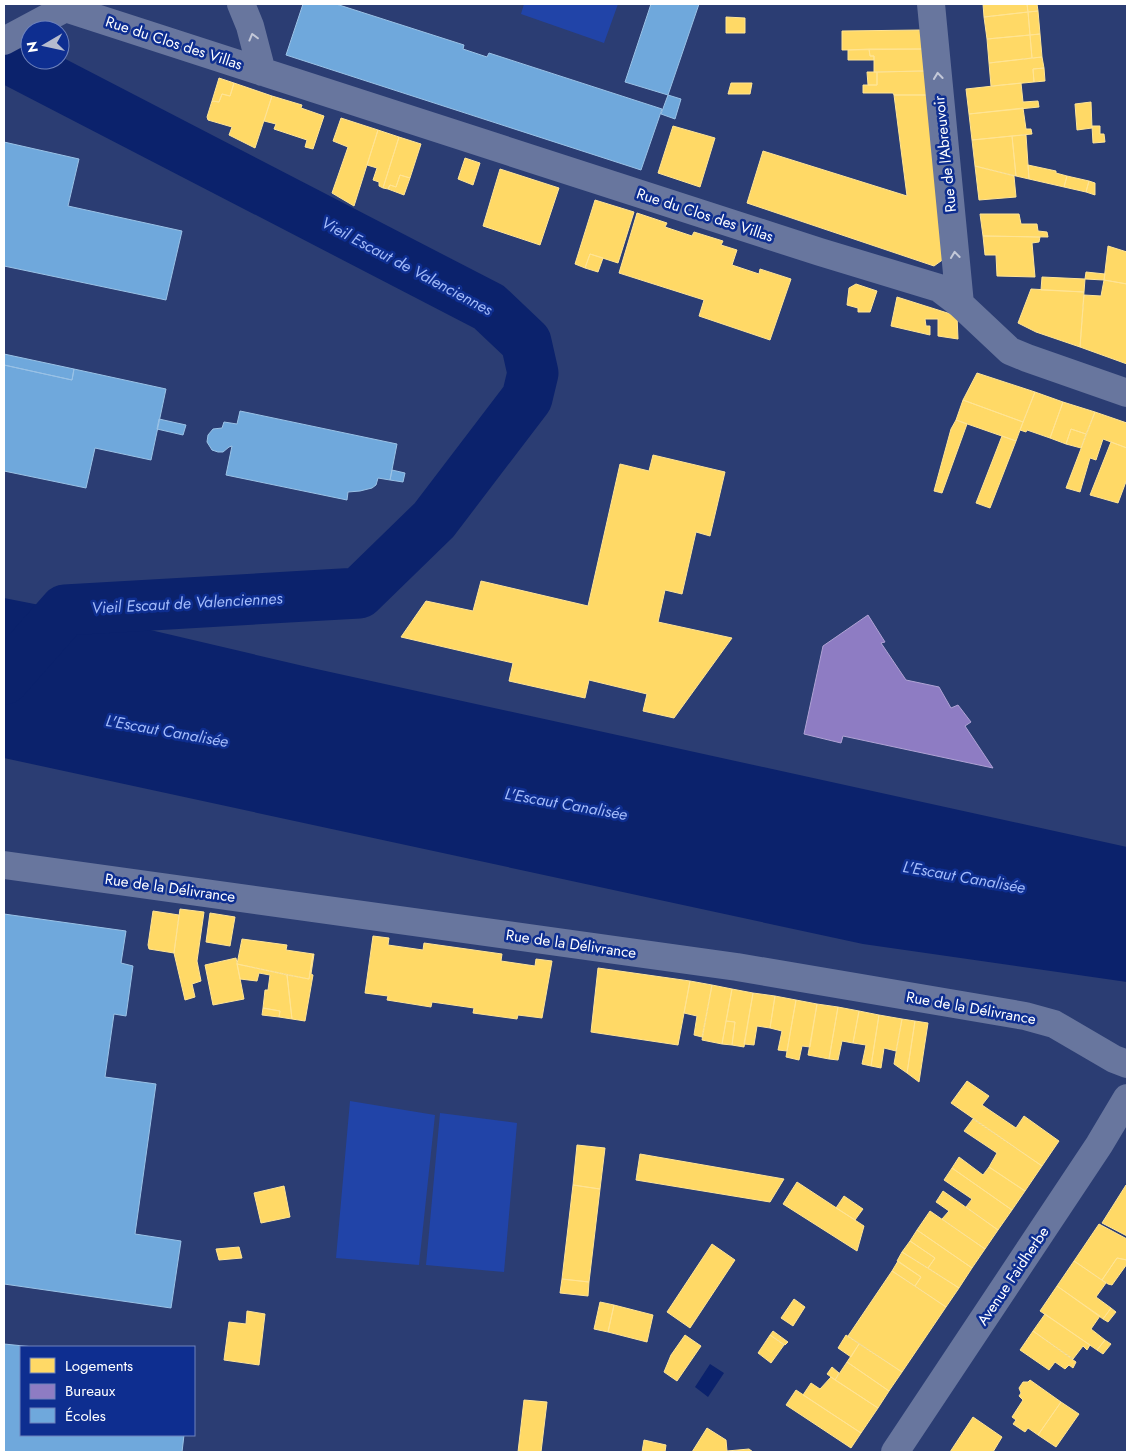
<svg xmlns="http://www.w3.org/2000/svg" width="1131" height="1456" font-family="Jost,sans-serif">
<style>
.green{fill:#2144a8}
.water{fill:#0b226c}
.homes{fill:#ffd966;stroke:#ffe494}
.offices{fill:#8e7cc3;stroke:#b0a3d5}
.schools{fill:#6fa8dc;stroke:#9ac2e6}
.lines{fill:none;stroke-linecap:round;stroke-linejoin:round}
.river{stroke:#0b226c;stroke-width:51}
.minor{stroke:#68769e;stroke-width:28}
.oneway{stroke:#c3c8d8}
.labels{text-anchor:middle;dominant-baseline:central;stroke-width:5;stroke-linejoin:round;paint-order:stroke}
.street-label{font-size:15px;fill:#fff;stroke:#0e2e90}
.water-label{font-size:16px;font-style:italic;fill:#a3bbfb;stroke:#0e2e90}
</style>
<rect width="100%" height="100%" fill="#2b3d73"/>
<path class="green" d="M524 4H618L604 43 521 14Z
M350 1101 435 1115 419 1265 336 1258Z
M440 1113 517 1123 504 1272 426 1265Z"/>
<path class="water" d="M4 598 65 610 312 668 1127 847V982L863 944 4 758Z
M710 1364 724 1373 708 1397 695 1387Z"/>
<path class="homes" d="M983 4H1027L1028 12 984 17Z
M1027 4H1037L1038 11 1028 12Z
M1038 11 1040 34 1030 35 1028 12Z
M1028 12 1030 35 987 39 984 17Z
M726 17 745 18V33H726Z
M921 30 923 49 842 50V31Z
M1040 34 1042 57 1032 58 1030 35Z
M1030 35 1032 58 989 63 987 39Z
M869 49H923L925 71 874 72V56H870Z
M869 49 870 56H874V60H848V50Z
M1042 57 1044 68 1033 69 1034 82 991 86 989 63Z
M1044 68 1045 81 1034 82 1033 69Z
M925 71 928 95H894L893 93H863V85H877V72Z
M867 72H877V85H868Z
M219 78 234 83 230 96 222 94 219 102 213 101V102L212 101Z
M234 83 272 96 255 148 229 135 232 127 208 120 207 117 212 101 219 102 222 94 230 96Z
M731 83H752L750 94H728Z
M1021 83 1023 102 1038 101 1039 107 969 114 966 89Z
M894 95H928L948 256 934 266 747 203 763 151 907 196Z
M272 96 302 105 301 108 324 116 313 149 305 147 307 140 274 129 276 124 264 121Z
M1091 102 1092 128 1077 130 1075 104Z
M1023 108 1026 129H1031L1032 134 972 140 969 114Z
M341 118 378 130 354 206 332 193 348 147 333 141Z
M673 126 715 138 700 187 658 173Z
M1092 126H1100V134H1104L1105 142 1093 143Z
M378 130 399 137 383 188 379 186V182L373 180 377 168 367 165Z
M1026 135 1028 165 1029 179 1016 176 1012 136Z
M1012 136 1016 176 975 166 972 140Z
M399 137 421 144 410 178 400 175 396 187 390 185 388 189 383 188Z
M465 158 480 163 473 185 458 179Z
M1028 165 1056 171V173L1067 176 1064 187 1029 179Z
M975 166 1014 176 1016 197 979 200Z
M500 169 559 188 540 245 483 226Z
M400 175 410 178 404 195 388 189 390 185 396 187Z
M1067 176 1089 181 1086 192 1064 187Z
M1089 181 1095 183V195L1086 192Z
M595 200 634 212 618 263 590 254 585 268 575 264Z
M637 213 667 223 665 227 692 236 694 232 723 241 721 245 737 250 732 265 759 274 760 269 791 279 770 340 699 316 704 300 619 273Z
M980 214H1019L1021 224H1037L1038 231 1047 232 1048 237 983 236Z
M983 236 1040 237 1039 242 1032 243 1035 277 997 276 996 255H985Z
M1108 246 1127 252V284L1104 280Z
M590 254 603 258 598 272 585 268Z
M1086 272 1105 274 1104 280 1085 279Z
M1042 277 1085 279 1084 292 1041 290Z
M1104 280 1127 284V364L1080 347 1084 295 1101 296Z
M856 284 877 291 870 312H858V308L847 305 849 288Z
M1031 289 1084 292 1080 347 1036 332 1018 323Z
M897 297 957 316 958 339 938 336V319H925L926 326H930V335L891 326Z
M977 373 1035 392 1023 422 963 400Z
M1035 392 1063 402 1050 438 1027 430 1026 432 1020 430Z
M963 400 1023 422 1016 441 956 420Z
M1063 402 1095 412 1086 434 1071 429 1066 444 1050 438Z
M1095 412 1127 423V448L1103 439 1096 460 1090 458 1080 492 1066 488Z
M956 420 967 424 942 493 934 491 951 429Z
M1071 429 1086 434 1081 448 1066 444Z
M1002 436 1016 441 990 508 976 503Z
M1111 442 1127 448V479L1118 503 1090 495Z
M653 455 725 472 710 536 696 532 682 594 665 590 658 622 732 638 674 718 643 711 647 694 589 680 585 698 509 681 513 663 401 637 426 601 473 611 481 581 588 606 620 464 649 471Z
M180 909 204 912 197 961 201 981 192 984 195 997 185 1000 174 953Z
M153 911 179 915 174 953 149 949 148 945Z
M210 913 235 917 230 946 206 942Z
M373 936 389 938 388 945 423 950 424 943 502 954 501 961 535 966 536 959 552 961 542 1018 518 1015 517 1019 473 1013 474 1008 432 1002 431 1007 387 1000 388 996 365 993Z
M242 939 287 945 286 950 313 954 309 979 237 964Z
M313 954H314L311 974 313 975 305 1021 292 1019 287 975 309 979Z
M236 958 244 999 213 1005 205 965Z
M237 964 287 975 292 1019 279 1017 280 1011 263 1008 265 990H268L270 975 259 973 257 981 240 979Z
M598 968 690 981 678 1045 591 1032Z
M690 981 712 985 702 1037 694 1035 697 1016 684 1013Z
M712 985 732 989 722 1044 702 1040Z
M732 989 753 993 744 1047 732 1045 735 1022 726 1021Z
M753 993 775 996 770 1028 757 1026 754 1045 744 1044Z
M775 996 796 1000 787 1051 778 1050 782 1031 770 1028Z
M796 1000 817 1004 810 1047 802 1046 799 1060 786 1057Z
M817 1004 838 1007 829 1059 808 1055Z
M838 1007 859 1011 853 1043 842 1041 838 1060 829 1059Z
M263 1008 280 1011 279 1017 262 1015Z
M859 1011 879 1015 871 1066 862 1064 866 1045 853 1043Z
M879 1015 902 1019 896 1051 884 1048 881 1068 871 1066Z
M902 1019 915 1021 907 1073 894 1064Z
M726 1021 735 1022 732 1045 722 1044Z
M915 1021 928 1023 919 1082 907 1073Z
M967 1081 989 1096 982 1105 1016 1128 1024 1116 1059 1141 1042 1166 951 1103Z
M973 1119 1042 1166 1025 1191 989 1167 997 1153 964 1131Z
M577 1145 605 1148 600 1189 573 1185Z
M640 1154 784 1179 770 1202 636 1180Z
M959 1157 983 1175 989 1167 1025 1191 1012 1210 952 1168Z
M952 1168 1012 1210 998 1230 966 1207 972 1199 944 1180Z
M797 1182 864 1226 857 1251 783 1204Z
M573 1185 600 1189 589 1282 562 1279Z
M1126 1185 1127 1186V1236L1102 1223Z
M284 1186 290 1217 261 1223 254 1193Z
M943 1191 998 1230 985 1249 942 1219 949 1211 936 1202Z
M844 1196 863 1209 855 1220 836 1208Z
M930 1211 985 1249 972 1268 917 1230Z
M1099 1224 1127 1239V1260L1117 1258 1102 1280 1074 1261Z
M917 1230 972 1268 959 1288 928 1268 935 1258 910 1241Z
M910 1241 935 1258 928 1268 902 1252Z
M712 1244 735 1260 690 1328 667 1312Z
M239 1247 242 1258 219 1260 216 1249Z
M902 1252 959 1288 946 1307 915 1286 921 1277 897 1261Z
M1117 1258 1127 1260V1264L1112 1285 1108 1284 1102 1280Z
M898 1261 921 1277 915 1286 892 1271Z
M1074 1261 1106 1283 1096 1297 1111 1308 1103 1319 1057 1286Z
M892 1271 946 1307 902 1372 848 1336Z
M562 1279 589 1282 588 1296 560 1293Z
M1057 1286 1100 1316 1091 1329 1105 1340 1097 1350 1040 1311Z
M794 1299 805 1307 793 1326 781 1318Z
M600 1302 614 1305 608 1332 594 1329Z
M614 1305 653 1315 647 1342 608 1332Z
M1111 1308 1116 1312 1108 1322 1103 1319Z
M247 1311 265 1314 259 1365 224 1360 229 1322 246 1324Z
M1045 1314 1090 1345 1087 1350 1083 1346 1073 1359 1033 1331Z
M773 1331 788 1342 785 1345 770 1335Z
M1033 1331 1076 1362 1073 1368 1069 1365 1065 1369 1055 1362 1049 1370 1020 1350Z
M685 1335 701 1346 677 1381 664 1372 671 1355Z
M770 1335 784 1345 771 1363 758 1353Z
M846 1335 859 1344 851 1357 838 1348Z
M1105 1340 1111 1344 1103 1354 1097 1350Z
M859 1344 902 1372 889 1391 847 1362Z
M847 1362 889 1391 878 1408 835 1380Z
M832 1367 839 1373 835 1380 827 1374Z
M831 1377 878 1408 861 1433 803 1395 811 1383 820 1389Z
M1030 1380 1061 1402 1038 1435 1028 1428 1025 1432 1013 1424 1016 1420 1012 1417 1023 1400 1019 1396 1021 1393 1019 1388 1023 1382H1028Z
M796 1390 861 1433 851 1448 786 1405Z
M524 1400 547 1402 541 1452H518Z
M1061 1402 1079 1414 1056 1447 1038 1435Z
M973 1417 1002 1437 993 1452H950Z
M707 1428 726 1440 727 1451 749 1449 753 1452H692Z
M644 1440 666 1445 665 1452H642Z"/>
<path class="offices" d="M868 615 885 642 881 643 906 680 939 687 951 708 958 705 971 722 965 726 993 768 843 736 841 743 804 734 823 646Z"/>
<path class="schools" d="M303 4H336L464 45 463 49 487 57 489 53 662 109 641 170 286 55Z
M651 4H699L668 95 625 82Z
M668 95 681 99 675 119 661 114Z
M4 142 79 159 68 206 182 231 166 300 4 266Z
M4 354 74 369 72 380 4 365Z
M4 365 72 380 74 369 166 389 151 460 95 448 86 488 4 471V473Z
M240 411 397 444 390 480 378 478 376 485 372 488 360 491 348 492 347 500 226 475 232 446 229 447 223 452H218L212 450 207 442 208 435 213 429 222 428 224 422 237 424Z
M159 419 186 425 183 435 157 429Z
M392 470 405 473 403 482 390 480Z
M4 914 126 931 121 963 133 966 126 1016 114 1014 105 1077 156 1084 135 1234 181 1241 171 1308 4 1284Z
M4 1344 34 1347H21V1435H184L182 1452H4Z"/>
<g class="lines">
<path class="river" d="M4 56 489 307 526 342 533 373 527 398 434 520 359 593 65 610 4 679"/>
<path class="minor" d="M57 4 65 8 820 252 939 288 960 304 1010 351 1027 358 1127 393
M241 4 250 26 262 72
M931 4 960 304
M4 41 73 4
M4 865 737 967 1025 1016 1054 1024 1114 1059 1127 1064
M895 1452 1099 1145 1127 1098"/>
</g>
<defs><path id="oneway-chevron" d="M-2-3.5L2.5 0L-2 3.5" fill="none" stroke-width="1.6" stroke-linecap="round" stroke-linejoin="round" transform="scale(1.25)"/></defs>
<g class="oneway">
<use href="#oneway-chevron" transform="translate(253 37) rotate(-105)"/>
<use href="#oneway-chevron" transform="translate(938 76) rotate(-96)"/>
<use href="#oneway-chevron" transform="translate(955 255) rotate(-96)"/>
</g>
<g class="labels">
<g class="street-label">
<text transform="translate(174 43) rotate(18)">Rue du Clos des Villas</text>
<text transform="translate(945 154) rotate(-96)">Rue de l'Abreuvoir</text>
<text transform="translate(705 215) rotate(18)">Rue du Clos des Villas</text>
<text transform="translate(170 888) rotate(8)">Rue de la Délivrance</text>
<text transform="translate(571 944) rotate(8)">Rue de la Délivrance</text>
<text transform="translate(971 1008) rotate(10)">Rue de la Délivrance</text>
<text transform="translate(1013 1276) rotate(-56)">Avenue Faidherbe</text>
</g>
<g class="water-label">
<text transform="translate(407 266) rotate(28)">Vieil Escaut de Valenciennes</text>
<text transform="translate(187 603) rotate(-3)">Vieil Escaut de Valenciennes</text>
<text transform="translate(167 731) rotate(10)">L'Escaut Canalisée</text>
<text transform="translate(566 804) rotate(10)">L'Escaut Canalisée</text>
<text transform="translate(964 877) rotate(10)">L'Escaut Canalisée</text>
</g>
</g>
<rect width="1131" height="1456" fill="none" stroke="#ffffff" stroke-width="10"/>
<rect x="20" y="1346" width="175" height="90" fill="#0e2e90" stroke="#6e82bc"/>
<rect x="30" y="1358" width="25" height="15" fill="#ffd966" stroke="#6e82bc"/>
<text x="65" y="1371" font-size="15" fill="#ffffff">Logements</text>
<rect x="30" y="1384" width="25" height="15" fill="#8e7cc3" stroke="#6e82bc"/>
<text x="65" y="1396" font-size="15" fill="#ffffff">Bureaux</text>
<rect x="30" y="1408" width="25" height="15" fill="#6fa8dc" stroke="#6e82bc"/>
<text x="65" y="1421" font-size="15" fill="#ffffff">Écoles</text>
<g transform="translate(45 45) rotate(261)"><circle r="24" fill="#0e2e90" stroke="#6e82bc"/>
<path d="M0-4L9 19L0 12L-9 19Z" fill="#b5bbce"/>
<text y="-8" font-size="14" font-weight="bold" text-anchor="middle" fill="#ffffff">N</text>
</g>
</svg>
